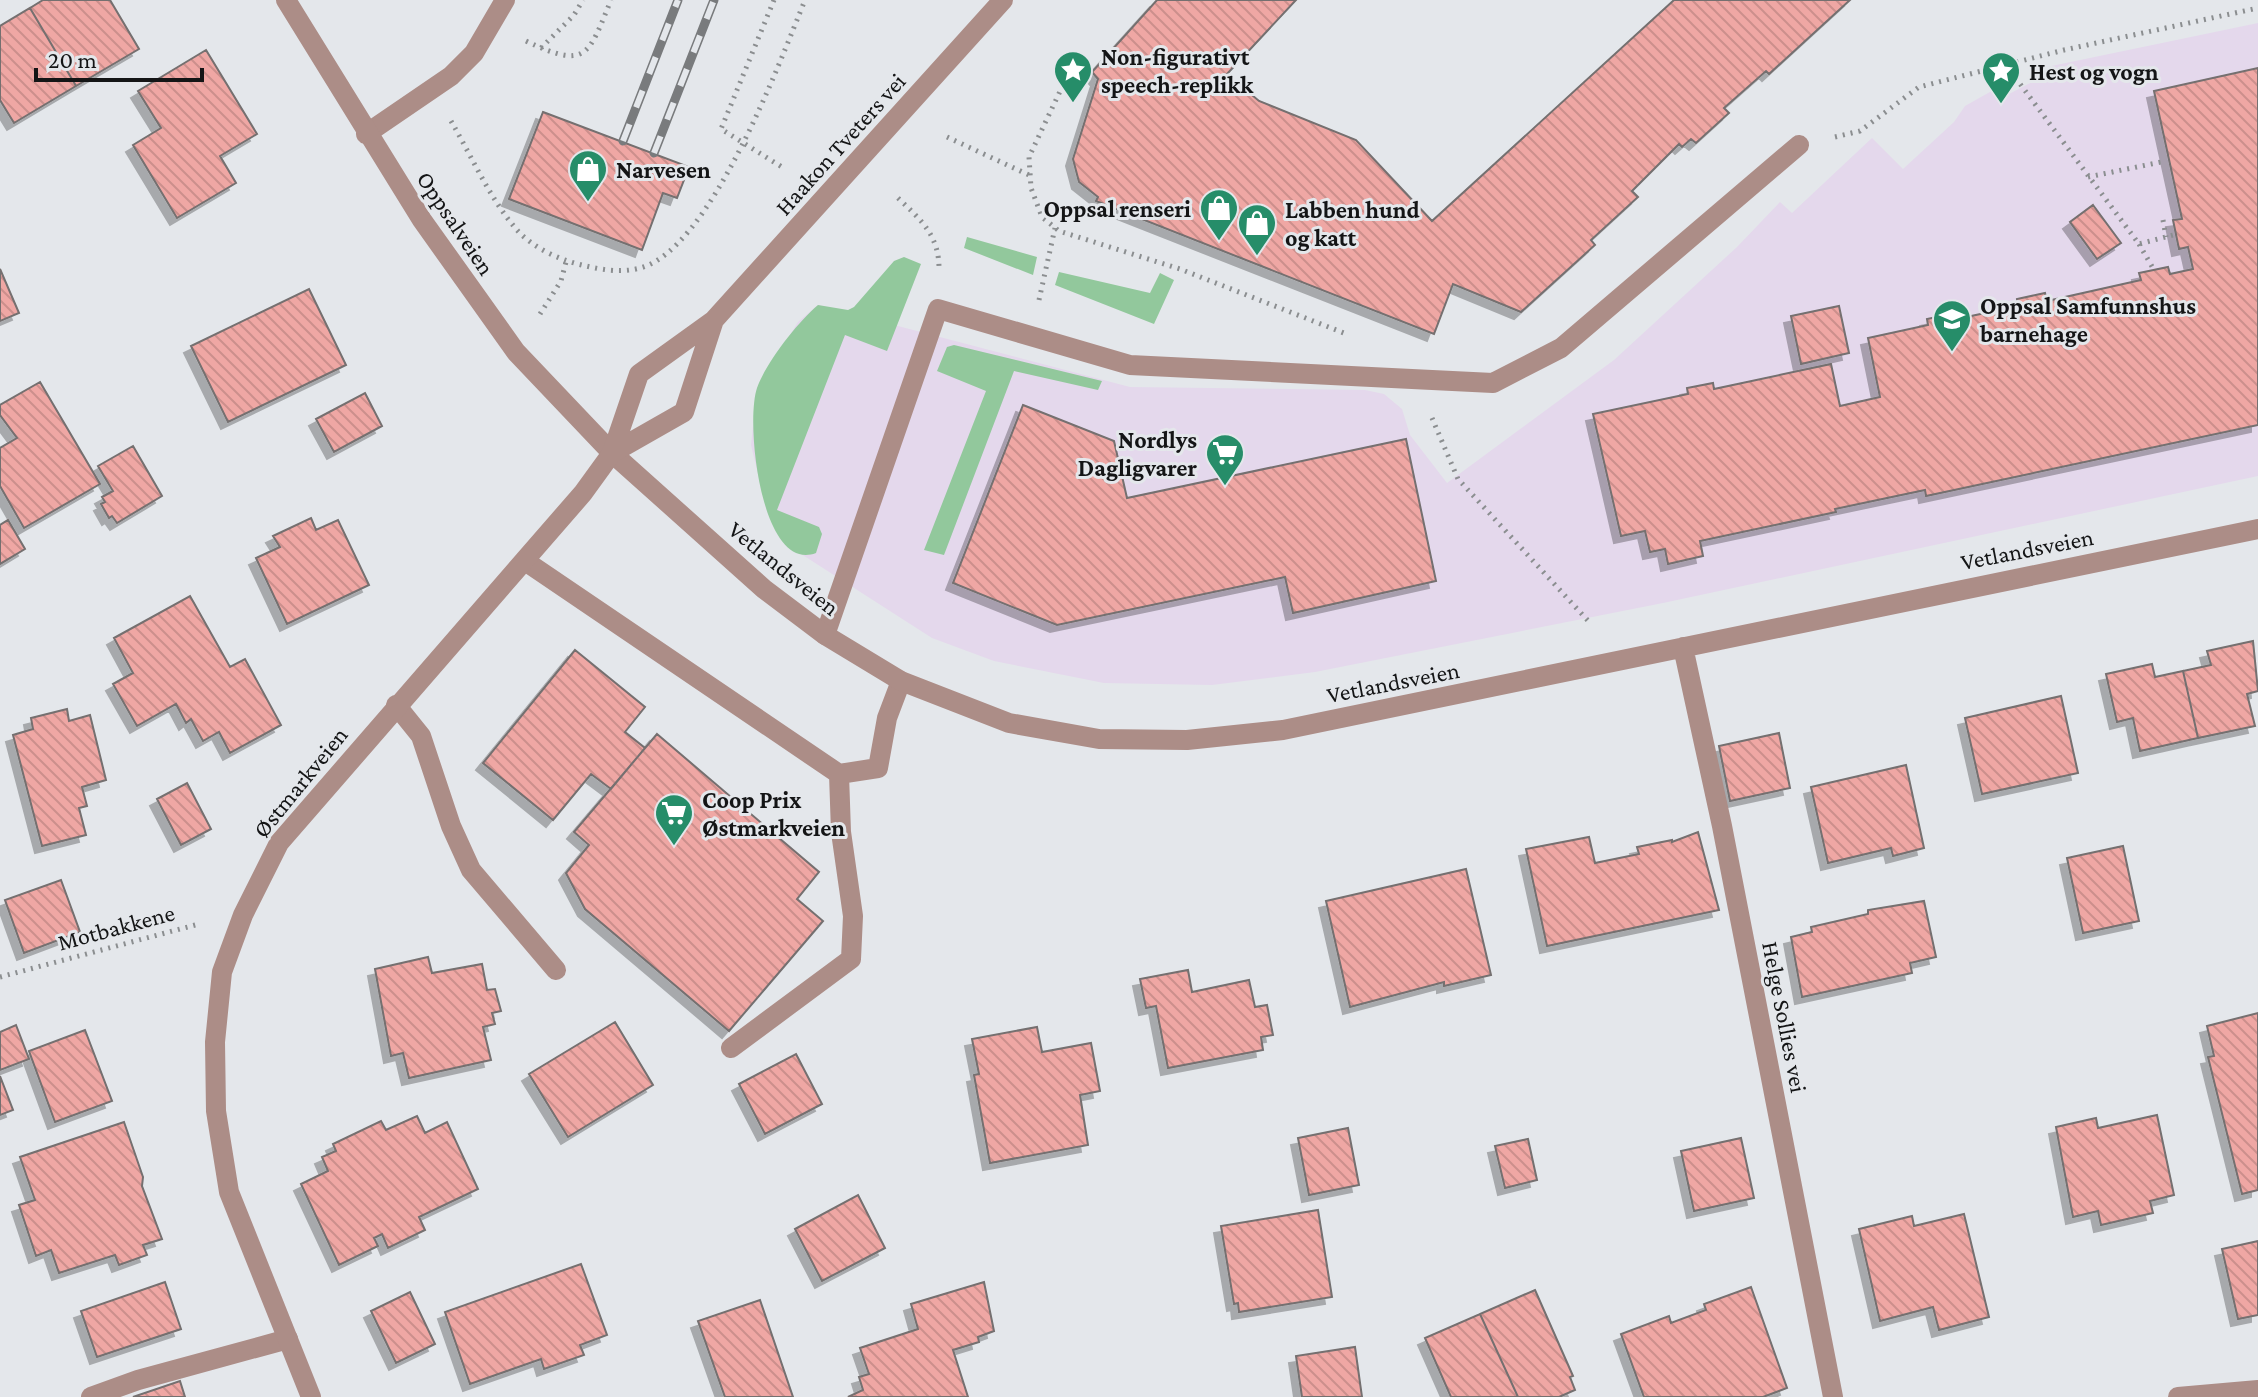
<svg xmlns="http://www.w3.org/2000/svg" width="2258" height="1397" font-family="'Crimson Pro',serif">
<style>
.commercial{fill:#e4d8ec}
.green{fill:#92c89c}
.building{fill:url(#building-back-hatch);stroke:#746f6f;stroke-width:2;filter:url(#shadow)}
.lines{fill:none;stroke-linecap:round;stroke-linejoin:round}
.path{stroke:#8b8e90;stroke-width:5;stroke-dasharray:2 6;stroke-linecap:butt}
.service{stroke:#ac8d87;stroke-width:20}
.minor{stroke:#ac8d87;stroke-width:20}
.tertiary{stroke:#ac8d87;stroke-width:20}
.rail-casing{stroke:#797b7d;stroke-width:9}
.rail{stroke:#e4e7eb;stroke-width:6;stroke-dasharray:18;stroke-linecap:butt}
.labels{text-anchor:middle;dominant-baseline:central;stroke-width:6;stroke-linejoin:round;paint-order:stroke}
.poi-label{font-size:24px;font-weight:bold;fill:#141516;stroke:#e4e7eb;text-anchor:start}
.street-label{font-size:24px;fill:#141516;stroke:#e4e7eb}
</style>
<defs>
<pattern id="building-back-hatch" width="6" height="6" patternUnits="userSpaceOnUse" patternTransform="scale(2)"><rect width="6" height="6" fill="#efa7a4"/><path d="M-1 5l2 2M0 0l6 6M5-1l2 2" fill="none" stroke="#cc8f8c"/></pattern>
<filter id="shadow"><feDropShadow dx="-7" dy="7" stdDeviation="0" flood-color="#0004"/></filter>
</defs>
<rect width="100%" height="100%" fill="#e4e7eb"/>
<path class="commercial" d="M2258 23V476L1663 603 1315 672 1212 685 1104 683 994 661 932 638 798 552 781 538 767 511 751 445 757 388 798 322 818 305 1130 387 1365 390 1384 394 1402 409 1410 435 1447 483 1614 360 1737 247 1780 202 1792 213 1872 138 1903 169 1954 122 1965 106 1997 88 2009 94 2032 82V72L2037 69Z"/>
<path class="green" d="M967 237 1037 257 1033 275 964 248Z
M904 257 921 264 887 351 845 335 777 510 819 527 822 534 816 553C761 574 745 423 757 388 767 361 797 323 818 305L848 310 854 307 894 261Z
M1059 272 1150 293 1160 273 1174 280 1154 324 1055 285Z
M954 345 1102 381 1098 390 1014 371 944 555 924 550 986 391 937 371 947 347Z"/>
<path class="building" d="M43 0H110L139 49 76 86 30 8Z
M1157 0H1296L1227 74 1259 101 1356 140 1432 221 1674 0H1850L1769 74 1766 71 1724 108 1729 113 1696 143 1691 139 1682 147 1679 144 1632 191 1638 197 1591 240 1595 245 1521 312 1453 284 1434 334 1096 201 1098 197 1079 182 1073 159 1098 79 1092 72Z
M30 8 76 86 14 123 0 100V26Z
M206 50 257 134 220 156 236 183 177 218 133 145 161 128 138 91Z
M2258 68V425L1926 496 1925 490 1835 509 1836 512 1700 541 1703 556 1668 564 1665 549 1650 552 1645 531 1621 536 1593 414 1688 394 1687 388 1713 383 1714 389 1831 364 1840 406 1880 397 1868 338 1928 325 1927 319 1956 313 1957 319 2018 306 2017 299 2045 293 2047 301 2141 280 2139 273 2168 267 2170 274 2193 269 2188 247 2179 249 2173 220 2182 219 2154 91Z
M543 112 689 167 677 198 663 193 642 250 509 199Z
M2093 205 2121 243 2097 259 2070 222Z
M0 269 19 313 0 321Z
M309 289 346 365 228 422 191 346Z
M1839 306 1849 353 1801 364 1791 316Z
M40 382 100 484 24 528 0 486V448L17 438 0 415V405Z
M365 393 382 426 334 452 316 419Z
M1023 405 1114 441 1127 498 1406 439 1436 581 1293 613 1285 577 1057 625 953 583Z
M133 446 162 496 117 523 112 516 109 518 101 504 105 502 102 497 113 491 98 466Z
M311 518 316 530 338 520 369 585 287 624 256 558 280 547 273 536Z
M8 520 25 549 0 564V525Z
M190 596 230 667 245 659 281 725 230 753 219 732 203 741 191 719 186 723 176 704 137 726 113 684 133 673 114 638Z
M2253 641 2258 691 2247 694 2255 726 2198 738 2183 671 2211 665 2207 651Z
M575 650 645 707 625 732 645 748 611 789 591 774 553 820 483 763Z
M2152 664 2155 677 2183 671 2198 738 2140 751 2133 718 2117 722 2106 674Z
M2061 696 2078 773 1982 794 1965 718Z
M67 709 69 721 90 715 106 780 82 787 87 806 79 808 86 835 42 846 13 735 33 729 31 718Z
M1779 733 1790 788 1730 801 1719 746Z
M657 734 819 872 797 899 823 921 729 1031 585 909 566 873 589 845 574 832Z
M1906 765 1924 848 1893 856 1891 848 1828 863 1811 787Z
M187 783 211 829 181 845 157 799Z
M1698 832 1719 910 1547 946 1526 849 1589 837 1595 863 1639 854 1637 847 1672 840V842Z
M2123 846 2139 921 2083 933 2067 858Z
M1466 869 1491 975 1444 986V982L1350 1007 1326 901Z
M61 880 80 932 24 953 5 900Z
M1924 901 1936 957 1910 963 1912 973 1802 997 1791 937 1812 932 1811 927 1868 914V910Z
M428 957 432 973 482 964 487 990 495 989 501 1011 492 1013 495 1024 483 1027 491 1060 409 1078 403 1053 391 1056 375 969Z
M1188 970 1192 992 1249 980 1255 1007 1267 1005 1273 1035 1261 1037 1263 1050 1168 1068 1156 1006 1146 1008 1140 979Z
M2258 1013V1190L2242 1194 2208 1057 2214 1056 2207 1026Z
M615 1022 653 1085 568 1137 529 1074Z
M16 1025 29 1059 0 1070V1032Z
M1037 1027 1042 1052 1091 1043 1100 1091 1080 1095 1088 1145 990 1163 974 1075 979 1074 972 1039Z
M85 1030 112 1101 55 1122 29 1051Z
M796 1054 822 1104 765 1134 739 1084Z
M0 1076 13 1110 0 1115Z
M2157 1115 2174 1195 2150 1201 2153 1213 2101 1225 2098 1211 2073 1217 2056 1127 2096 1118 2098 1128Z
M417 1116 425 1133 447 1122 478 1189 419 1217 425 1230 388 1248 382 1234 374 1238 378 1246 339 1265 301 1184 328 1171 322 1157 336 1151 333 1144 381 1121 386 1130Z
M124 1122 143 1177 142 1186 162 1239 143 1245 147 1255 119 1265 115 1255 59 1273 51 1250 36 1256 19 1205 35 1200 20 1157Z
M1348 1128 1359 1185 1309 1195 1298 1138Z
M1741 1138 1754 1198 1694 1211 1681 1151Z
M1528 1139 1537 1180 1505 1188 1495 1146Z
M858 1195 885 1248 822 1281 795 1229Z
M1318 1210 1332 1297 1239 1312 1238 1303 1234 1304 1221 1226Z
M1964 1214 1989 1317 1939 1330 1933 1307 1880 1321 1859 1229 1912 1216 1914 1226Z
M2258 1241V1315L2238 1319 2222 1249Z
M581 1264 607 1335 580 1345 584 1355 544 1369 541 1359 470 1384 445 1312Z
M165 1282 181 1329 97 1357 81 1311Z
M984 1282 994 1331 978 1337 979 1342 953 1350 968 1397H848L863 1390 859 1377 869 1374 860 1348 918 1329 911 1304Z
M1751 1287 1787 1388 1763 1397H1644L1621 1334 1669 1316 1671 1323 1706 1310 1704 1304Z
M1535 1290 1573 1376 1570 1377 1575 1390 1559 1397H1518L1480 1314Z
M410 1292 435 1344 396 1363 371 1311Z
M760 1300 793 1397H725L698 1321Z
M1480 1314 1518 1397H1451L1425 1338Z
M1355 1347 1362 1397H1302L1296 1356Z
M180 1381 185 1397H133Z"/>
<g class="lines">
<path class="path" d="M774 0 721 129 782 167
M526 41C587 70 588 56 611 0
M541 48 574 15 583 0
M2006 65 2139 244 2177 234
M1063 85 1029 157 1031 188 1042 217 1059 231 1180 269 1349 335
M451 121C472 157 490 199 517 230 534 249 562 261 586 266 603 270 622 273 640 268 710 250 779 64 805 0
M947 137 1029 175
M1835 137 1860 131 1919 87 2064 50 2258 8
M2088 177 2166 161
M898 198C922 221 940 236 939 272
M2163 220 2166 237
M2139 244 2154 270
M1039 300 1055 228
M540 314 561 281 566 262
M1432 418 1458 479 1591 624
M0 977 199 924"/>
<path class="service" d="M366 134 451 76 474 53 505 0
M525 561 839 774
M825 635 938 309 1130 365 1493 383 1561 348 1799 145
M396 705 421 736 451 826 471 870 556 970
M731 1048 851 959 853 916 841 832 839 774 878 768 887 718 901 681
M91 1397 138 1380 288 1339"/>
<path class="minor" d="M286 0 422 220 516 352 612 453 764 589 825 635 901 681 1009 723 1099 739 1187 740 1283 730 2258 529
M1683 647 1722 826 1833 1397
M2178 1397 2258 1390"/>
<path class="tertiary" d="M612 453 684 412 714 320
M311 1397 229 1192 216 1111 215 1042 222 972 243 915 279 843 583 493 612 453 639 374 714 320 1003 0"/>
<g class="rail-casing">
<path id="rail" d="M623 141 678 0
M654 153 714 0"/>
</g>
<use href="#rail" class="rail"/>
</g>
<defs>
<g id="sight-pin" transform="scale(2)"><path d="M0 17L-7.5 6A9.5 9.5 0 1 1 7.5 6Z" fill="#268d69" stroke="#e4e7eb"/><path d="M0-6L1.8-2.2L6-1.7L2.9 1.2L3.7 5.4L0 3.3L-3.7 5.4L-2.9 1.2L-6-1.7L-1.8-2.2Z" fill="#fff"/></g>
<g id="shop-pin" transform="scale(2)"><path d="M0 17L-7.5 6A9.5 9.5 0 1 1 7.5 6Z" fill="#268d69" stroke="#e4e7eb"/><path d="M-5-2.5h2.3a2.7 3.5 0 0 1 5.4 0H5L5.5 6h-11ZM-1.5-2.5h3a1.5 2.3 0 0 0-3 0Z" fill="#fff"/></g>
<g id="school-pin" transform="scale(2)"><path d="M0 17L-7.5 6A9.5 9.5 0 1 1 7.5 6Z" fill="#268d69" stroke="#e4e7eb"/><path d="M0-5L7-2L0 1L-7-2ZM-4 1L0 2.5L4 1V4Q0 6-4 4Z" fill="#fff"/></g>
<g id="supermarket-pin" transform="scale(2)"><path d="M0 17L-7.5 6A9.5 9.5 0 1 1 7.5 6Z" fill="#268d69" stroke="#e4e7eb"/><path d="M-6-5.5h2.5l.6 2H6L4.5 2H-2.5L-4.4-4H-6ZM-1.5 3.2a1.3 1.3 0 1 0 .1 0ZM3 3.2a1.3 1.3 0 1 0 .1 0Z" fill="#fff"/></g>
</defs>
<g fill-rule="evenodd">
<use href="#sight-pin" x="1073" y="70"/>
<use href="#sight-pin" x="2001" y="71"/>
<use href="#shop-pin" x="588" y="169"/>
<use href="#shop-pin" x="1219" y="208"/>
<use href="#shop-pin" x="1257" y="223"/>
<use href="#school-pin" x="1952" y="319"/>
<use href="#supermarket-pin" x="1225" y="453"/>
<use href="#supermarket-pin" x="674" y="813"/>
</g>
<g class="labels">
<g class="poi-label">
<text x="1101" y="56">Non-figurativt<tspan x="1101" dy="28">speech-replikk</tspan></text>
<text x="2029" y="71">Hest og vogn</text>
<text x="616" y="169">Narvesen</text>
<text x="1191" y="208" text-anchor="end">Oppsal renseri</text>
<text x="1285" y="209">Labben hund<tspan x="1285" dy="28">og katt</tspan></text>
<text x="1980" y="305">Oppsal Samfunnshus<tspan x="1980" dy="28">barnehage</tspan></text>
<text x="1197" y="439" text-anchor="end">Nordlys<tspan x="1197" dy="28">Dagligvarer</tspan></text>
<text x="702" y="799">Coop Prix<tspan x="702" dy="28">Østmarkveien</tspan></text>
</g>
<g class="street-label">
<text transform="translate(840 144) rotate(-48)">Haakon Tveters vei</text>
<text transform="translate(456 223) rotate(56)">Oppsalveien</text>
<text transform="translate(2027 549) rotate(-11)">Vetlandsveien</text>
<text transform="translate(784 568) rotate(39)">Vetlandsveien</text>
<text transform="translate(1393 682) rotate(-11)">Vetlandsveien</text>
<text transform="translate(300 782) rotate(-51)">Østmarkveien</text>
<text transform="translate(116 927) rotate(-15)">Motbakkene</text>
<text transform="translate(1785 1017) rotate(79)">Helge Sollies vei</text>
</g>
</g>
<path d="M36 68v12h166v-12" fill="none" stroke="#141516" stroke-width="4"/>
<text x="48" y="68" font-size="24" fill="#141516" stroke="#e4e7eb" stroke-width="6" paint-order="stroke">20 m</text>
</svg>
